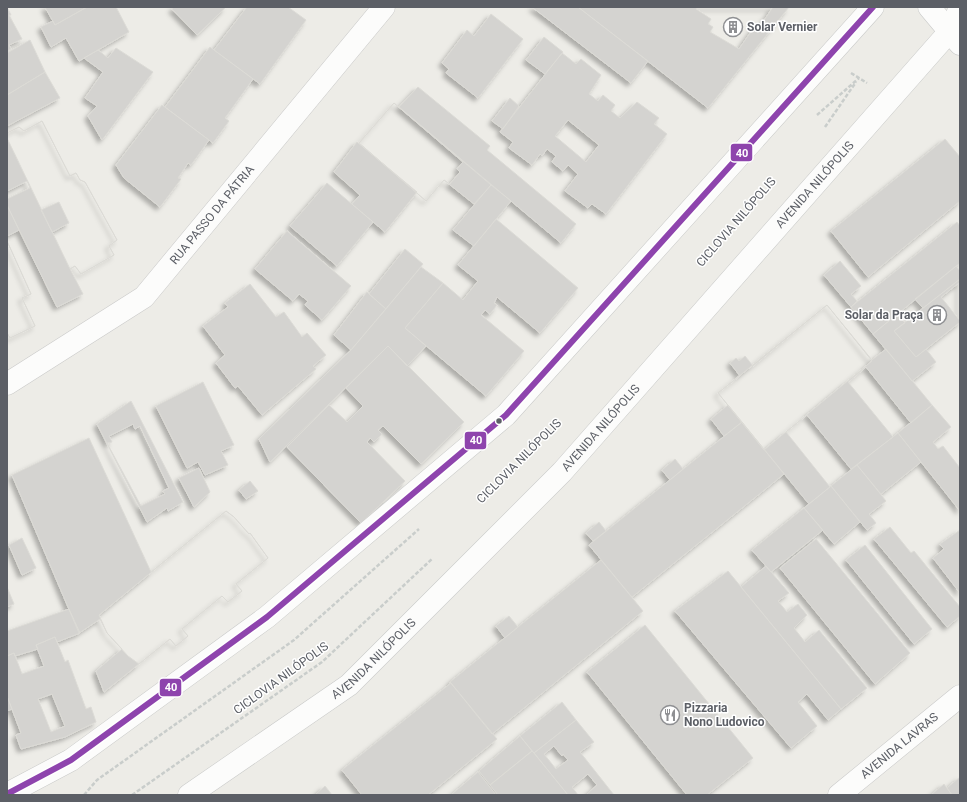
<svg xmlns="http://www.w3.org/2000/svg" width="967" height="802" font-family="Roboto,sans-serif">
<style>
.building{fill:#d4d3d0;stroke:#dcdbd6;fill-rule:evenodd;filter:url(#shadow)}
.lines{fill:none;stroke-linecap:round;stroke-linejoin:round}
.street-casing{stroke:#cacac9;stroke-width:23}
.secondary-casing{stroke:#c9cac9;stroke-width:23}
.path{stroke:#c9cdcb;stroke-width:2.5;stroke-dasharray:4 2;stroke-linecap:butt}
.street{stroke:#fcfcfb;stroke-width:22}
.secondary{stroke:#fcfcfb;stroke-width:22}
.bus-1-casing{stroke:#fff;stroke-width:9}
.bus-1{stroke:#8e44ad;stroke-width:6}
.bus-dot{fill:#5c5f66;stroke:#fff;stroke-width:1.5}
.labels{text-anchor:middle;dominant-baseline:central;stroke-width:3;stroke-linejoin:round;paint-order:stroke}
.poi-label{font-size:12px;font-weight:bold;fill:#5c5f66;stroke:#fff;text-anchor:start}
.street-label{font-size:12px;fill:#5c5f66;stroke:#fff}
.line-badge{stroke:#fff;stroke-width:1.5}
.badge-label{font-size:11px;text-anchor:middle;font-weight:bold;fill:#fff}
</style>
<defs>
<filter id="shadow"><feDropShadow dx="-3.5" dy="3.5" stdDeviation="2" flood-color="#0004"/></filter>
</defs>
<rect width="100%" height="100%" fill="#edece7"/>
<path class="building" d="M7 7 11 15H9L22 39 9 45 11 49 7 51Z
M45 7H87L55 25Z
M87 7H116L129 32 79 61 66 38 51 47 41 27 53 21 55 25Z
M174 7H226L197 35 172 9Z
M247 7H288L306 20 260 84 214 50Z
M532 7H578L648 61 631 83Z
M578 7H789L708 108Z
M697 7H773L759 28 755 26 739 49 710 32 713 27 708 24 711 19 696 9Z
M491 14 523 39 478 98 446 73 449 69 442 63 467 30 474 36Z
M544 37 563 52 545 74 526 60Z
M30 40 45 72 7 95V53Z
M210 47 253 79 225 118 229 121 213 143 165 107Z
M116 48 153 72 102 140 88 116 97 106 85 98 103 72 84 58 98 50 108 58Z
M562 53 576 64 581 59 601 75 589 94 598 101 603 95 615 105 611 111 620 118 637 102 659 118 654 124 667 134 606 214 592 204 588 208 565 191 578 174 568 165 563 171 552 162 556 156 547 149 542 156 540 154 532 165 509 148 513 142 500 132Z
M45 72 60 98 7 126V95Z
M418 87 490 146 487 150 576 224 561 243 399 107Z
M510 98 519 106 503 129 492 121Z
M394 103 463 162 457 169 460 172 450 184 444 180 426 201 359 143Z
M394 103 491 185 474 204 444 180 426 201 359 143Z
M162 105 209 140 191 165 188 163 178 178 181 179 160 207 124 178 116 165Z
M568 120 599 145 586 162 555 136Z
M42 121 70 176 76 173 80 180 85 182 117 240 109 246 114 255 81 274 75 266 70 269 7 138V133L19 127 24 131Z
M42 121 70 176 76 173 80 180 85 182 117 240 109 246 114 255 81 274 75 266 70 269 83 294 57 307 7 205V199L30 188 27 181 7 191V133L19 127 24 131Z
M945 139 960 157V201L868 277 831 231Z
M357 142 417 192 385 232 352 204 360 195 334 172Z
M327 183 373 222 337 266 290 226Z
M491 185 511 201 474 246 453 230Z
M59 202 69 223 52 232 41 210Z
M7 205 19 230 7 236Z
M496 219 578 288 540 333 497 297 494 303 497 305 490 314 485 310 481 315 524 351 486 396 405 328 443 283 463 300 478 281 458 265Z
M957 222 960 226V263L873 334 851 307Z
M287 231 351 286 322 320 305 305 308 301 299 294 293 301 255 269Z
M7 241 31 294 22 298 35 326 10 338 7 333Z
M7 241 31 294 22 298 35 326 10 338 7 333Z
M405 249 423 264 386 309 369 294Z
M840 261 861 286 851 294 857 301 851 307 824 275Z
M956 266 960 271V279L923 308 915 299Z
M421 267 443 283 405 328 426 346 407 366 388 346 270 462 259 439 351 350Z
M960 279V322L916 357 894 331Z
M960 282V321L941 297Z
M250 284 276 317 284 312 302 337 307 333 326 355 313 366 316 369 262 415 238 386 235 388 216 363 225 355 203 326 228 307 225 303Z
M367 292 386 309 351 350 334 335Z
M827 305 872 361 764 450 718 393Z
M827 305 872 360 886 349 932 405 911 423 866 367 848 382 893 437 851 469 807 415 786 432 830 487 809 504 718 393 740 376 730 363 736 358 739 361 745 356 753 366Z
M897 314 905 323 894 331 916 357 926 349 936 362 912 381 873 334Z
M388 346 464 422 421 464 383 426 378 430 382 434 374 442 370 438 367 442 405 481 361 523 287 447 329 405 347 422 363 406 346 388Z
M203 382 234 445 221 451 228 465 205 475 198 462 187 468 156 406Z
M131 401 183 502 168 511 167 508 147 522 97 424Z
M728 405 742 422 724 436 711 419Z
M932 405 951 427 933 442 938 449 943 446 960 468V511L898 433Z
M742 422 784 474 632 597 589 545Z
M133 424 135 429 140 426 169 488 163 491 165 494 141 506 107 443 112 442 109 436Z
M898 433 921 462 881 494 857 465Z
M89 438 151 572 226 511 234 517 249 534 250 533 268 558 236 584 242 591 228 602 222 596 182 629 188 636 176 646 170 639 104 692 96 671 122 649 107 633 100 619 79 633 12 475Z
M675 459 683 469 670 480 662 470Z
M857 465 886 501 869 514 876 523 867 530 831 486Z
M199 468 210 492 194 507 179 478Z
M250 481 258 491 246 499 239 490Z
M831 486 860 522 834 544 804 508Z
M804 508 823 530 771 572 752 550Z
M226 511 234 517 249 534 250 533 268 558 236 584 242 591 228 602 222 596 182 629 188 636 176 646 170 639 139 664 128 656 107 633 99 615Z
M599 522 606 531 593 541 586 533Z
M890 527 911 553 914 551 960 607V616L947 627 874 539Z
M960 530V593L933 558 944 549 940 544Z
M22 538 36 568 22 575 9 545Z
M816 539 910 653 875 684 780 568Z
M865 545 932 629 914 644 846 560Z
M601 560 643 611 492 734 450 682Z
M766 566 789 593 778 601 787 612 798 604 807 615 794 628 805 642 819 630 867 688 841 709 741 587Z
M728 571 841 709 828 720 807 694 798 702 817 726 791 748 675 611Z
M7 587 14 604 7 607Z
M69 609 80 633 57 642 55 637 36 645 38 649 15 656 14 653 7 656V631Z
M509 616 518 627 505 638 496 626Z
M645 625 753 758 707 795H687L587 672Z
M55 637 65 662 68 660 86 709 91 707 96 722 65 737 21 749 16 735 21 733 7 696V656L14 653 22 674 44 666 36 645ZM52 694 65 726 51 732 38 699Z
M451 683 497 739 428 795H362L342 770Z
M7 696 12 709 7 711Z
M562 702 576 720 534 753 520 736Z
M576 720 594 742 580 752 614 795H586L597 785 588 774 572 787 578 795H568L534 753ZM554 746 562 756 563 754 568 760 556 769 544 754Z
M520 736 532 751 490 785 479 771Z
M532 751 534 753 568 795H498L490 785Z
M478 772 496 795H451Z
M960 777V795H952L947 788Z
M944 784 952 795H931Z
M325 786 332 795H315Z"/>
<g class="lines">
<g class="street-casing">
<g id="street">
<path id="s1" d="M7 384 144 297 384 7"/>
<path id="s2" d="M839 795 960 696"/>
</g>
</g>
<g class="secondary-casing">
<g id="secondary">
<path d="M929 7 960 44"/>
<path d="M7 794 71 760 267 617 506 415 873 7"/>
<path id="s3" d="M189 795 349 685 562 472 950 31 960 8"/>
</g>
</g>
<path class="path" d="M851 73 867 83
M817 115 859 78
M825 127 856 82
M84 795 97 780 294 640 419 529
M132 795 322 662 433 558"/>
<use href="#street" class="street"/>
<use href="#secondary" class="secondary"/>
<g class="bus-1-casing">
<path id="bus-1" d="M7 794 71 760 267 617 506 415 873 7"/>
</g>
<use href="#bus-1" class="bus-1"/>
</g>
<defs>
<g id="building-ring" transform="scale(1)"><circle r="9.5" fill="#fff" stroke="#8f9093" stroke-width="1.5"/><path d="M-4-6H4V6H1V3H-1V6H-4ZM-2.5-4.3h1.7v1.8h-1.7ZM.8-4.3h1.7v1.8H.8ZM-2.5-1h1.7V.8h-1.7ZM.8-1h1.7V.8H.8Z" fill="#8f9093"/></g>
<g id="restaurant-ring" transform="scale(1)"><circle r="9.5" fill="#fff" stroke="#8f9093" stroke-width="1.5"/><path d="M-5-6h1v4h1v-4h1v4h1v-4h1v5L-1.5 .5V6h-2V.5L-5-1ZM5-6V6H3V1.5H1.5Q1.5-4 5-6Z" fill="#8f9093"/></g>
</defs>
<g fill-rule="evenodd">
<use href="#building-ring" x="733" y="27"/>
<use href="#building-ring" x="937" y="315"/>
<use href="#restaurant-ring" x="670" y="715"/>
</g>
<circle class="bus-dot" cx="499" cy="421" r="3.5"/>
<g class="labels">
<g class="poi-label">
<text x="747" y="27">Solar Vernier</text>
<text x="923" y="315" text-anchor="end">Solar da Praça</text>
<text x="684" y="708">Pizzaria<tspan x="684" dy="14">Nono Ludovico</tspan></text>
</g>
<g class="street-label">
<text stroke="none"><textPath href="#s3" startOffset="878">AVENIDA NILÓPOLIS</textPath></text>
<text stroke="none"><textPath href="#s1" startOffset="269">RUA PASSO DA PÁTRIA</textPath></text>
<text transform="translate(736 222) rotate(-49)">CICLOVIA NILÓPOLIS</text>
<text stroke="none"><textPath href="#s3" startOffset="554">AVENIDA NILÓPOLIS</textPath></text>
<text transform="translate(519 461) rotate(-45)">CICLOVIA NILÓPOLIS</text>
<text stroke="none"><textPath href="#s3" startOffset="230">AVENIDA NILÓPOLIS</textPath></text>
<text transform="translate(281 678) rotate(-36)">CICLOVIA NILÓPOLIS</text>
<text stroke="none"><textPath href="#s2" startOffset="78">AVENIDA LAVRAS</textPath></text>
</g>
</g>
<g class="line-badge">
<rect x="730" y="143" width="23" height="19" rx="4" fill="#8e44ad"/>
<rect x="464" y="431" width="23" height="19" rx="4" fill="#8e44ad"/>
<rect x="159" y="678" width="23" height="19" rx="4" fill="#8e44ad"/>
</g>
<g class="badge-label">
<text x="742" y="157">40</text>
<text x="476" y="444">40</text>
<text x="171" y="691">40</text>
</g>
<rect width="967" height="802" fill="none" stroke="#5c5f66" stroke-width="16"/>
</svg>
